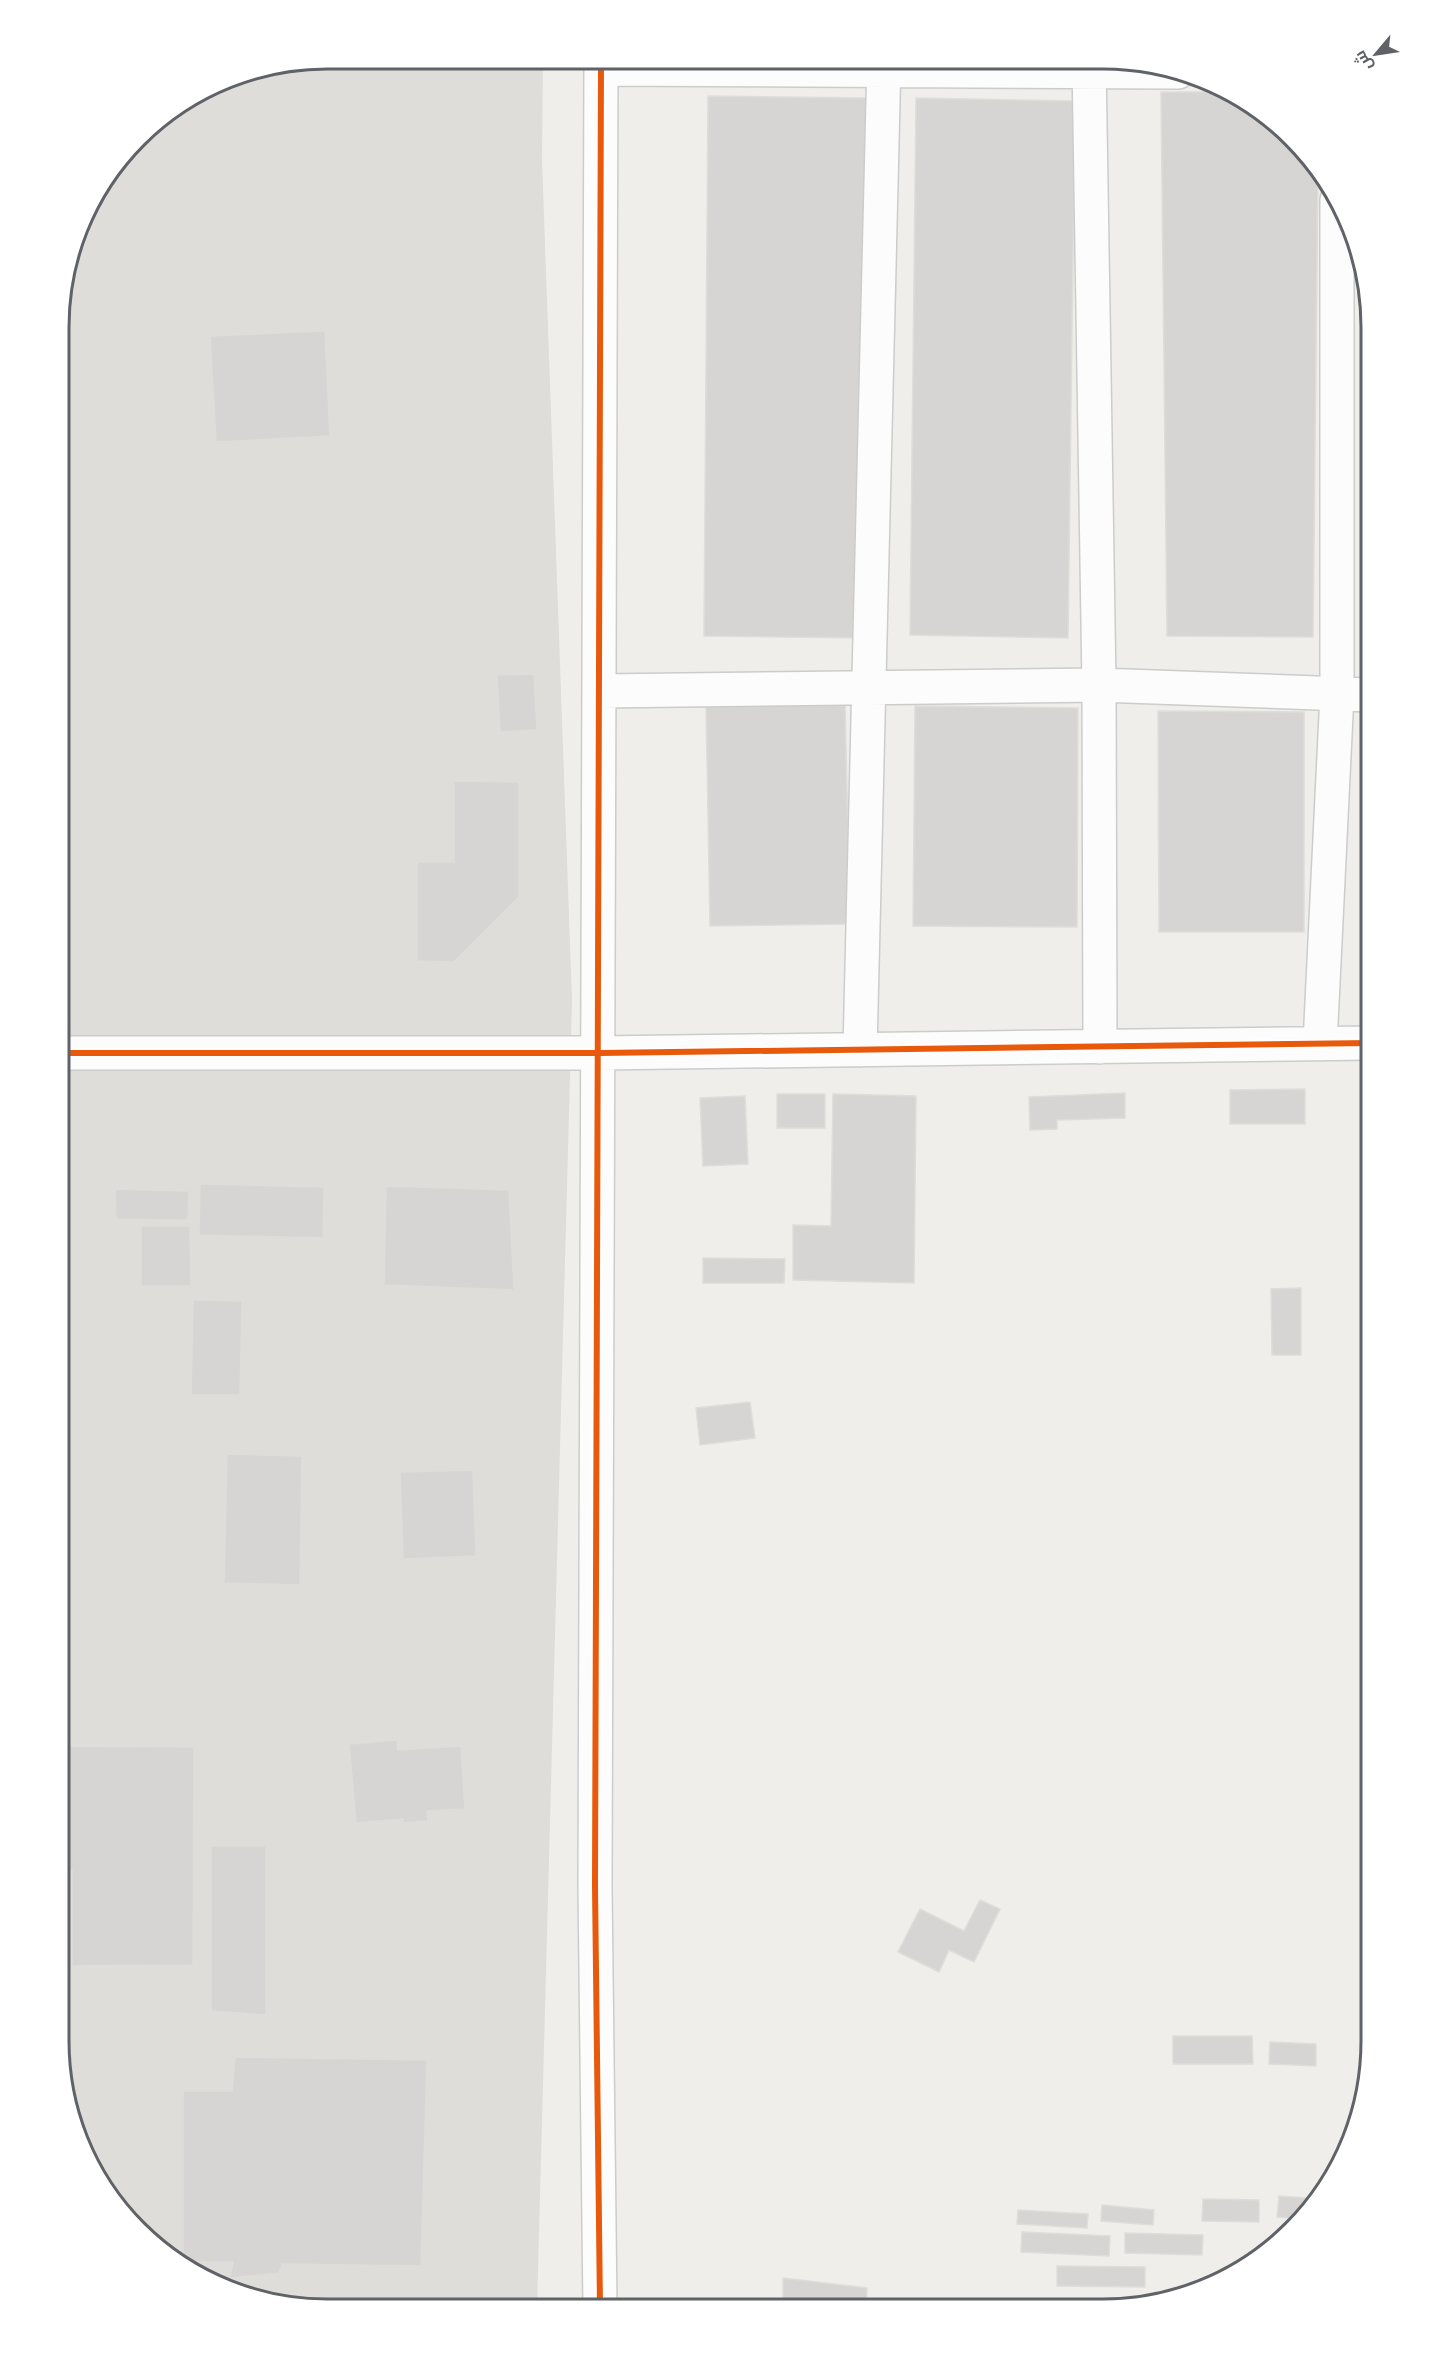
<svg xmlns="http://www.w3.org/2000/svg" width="1430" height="2368" font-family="Barlow,Cairo,sans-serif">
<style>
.industrial{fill:#dfddda}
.building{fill:#d6d5d3;stroke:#deddd9;stroke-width:1.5}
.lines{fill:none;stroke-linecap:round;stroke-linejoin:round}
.street-casing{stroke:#cbcccc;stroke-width:36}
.street{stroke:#fdfcfc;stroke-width:33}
.cycleway-casing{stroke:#fff;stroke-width:10}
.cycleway{stroke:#e8590c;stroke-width:6}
.rim{fill:none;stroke:#5f6368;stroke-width:3}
</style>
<rect width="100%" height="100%" fill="#efeeea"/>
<path class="industrial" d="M327 59H543L542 160 572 1000 537 2308 293 2307 224 2289 163 2254 114 2204 79 2143 59 2041 61 293 86 208 150 125 225 79Z"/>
<path class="building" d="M1161 92H1228L1267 114 1318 167 1313 637 1167 636Z
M708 96 866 98 861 638 704 636Z
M916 98 1075 101 1068 638 910 635Z
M1366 299 1372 327 1371 636H1363Z
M325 331 330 436 216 442 210 336Z
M534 674 537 730 500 732 497 675Z
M845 704 850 924 710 926 706 707Z
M915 706 1078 708 1077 927 913 926Z
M1158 711 1304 712V932H1159Z
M1365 718H1371V931H1366Z
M454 781 519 782V897L454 962 417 961V862H454Z
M1305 1089V1124H1230V1090Z
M1125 1093V1118L1057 1120V1129L1030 1130 1029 1097Z
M777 1094H825V1128H777Z
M833 1094 916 1096 914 1283 793 1280V1225L831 1226Z
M745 1096 748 1164 703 1166 700 1098Z
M200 1184 324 1187 323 1238 199 1235Z
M386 1186 509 1190 514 1290 384 1285Z
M115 1189 189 1191 188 1220 116 1219Z
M141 1226H190L191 1286H141Z
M703 1258 785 1259 784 1283H703Z
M1301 1288V1355H1272L1271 1289Z
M193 1300 242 1301 240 1395H191Z
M750 1402 755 1438 700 1445 696 1408Z
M227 1454 302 1456 300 1585 224 1583Z
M473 1470 476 1556 403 1559 400 1472Z
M397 1740 398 1750 461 1746 465 1809 427 1811 428 1821 403 1823V1819L356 1823 349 1744Z
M59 1746 194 1747 193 1965 72 1966V1870L59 1871Z
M211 1846H266V2015L211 2011Z
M980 1900 1000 1909 974 1962 949 1950 939 1972 898 1952 920 1909 964 1931Z
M1173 2036H1252L1253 2064H1173Z
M1270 2042 1316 2044V2066L1269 2064Z
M235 2057 427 2060 421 2266 282 2264 279 2273 230 2278 233 2262H183V2091H232Z
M1279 2196 1319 2199 1302 2219 1277 2217Z
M1203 2199 1259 2200V2222L1202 2221Z
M1102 2205 1154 2210 1153 2225 1101 2221Z
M1018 2210 1088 2214 1087 2228 1017 2224Z
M1022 2232 1110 2236 1109 2256 1021 2252Z
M1125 2233 1203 2235 1202 2255 1125 2253Z
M1057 2266 1145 2267V2287L1057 2286Z
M783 2278 867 2288 866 2309H816L783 2305Z"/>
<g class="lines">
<g class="street-casing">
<path id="street" d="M1089 61 1099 685 1100 1047
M601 69 1178 72
M600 691 1099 685 1371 695
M1320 1044 1337 694V200
M860 1050 884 60
M60 1053H600L1371 1043
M600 2308 595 1886 601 59"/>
</g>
<use href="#street" class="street"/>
<g class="cycleway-casing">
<path id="cycleway" d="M60 1053H600L1371 1043
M600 2308 595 1886 601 59"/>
</g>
<use href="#cycleway" class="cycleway"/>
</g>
<path d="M0 0H1430V2368H0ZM327 69H1103A258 258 0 0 1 1361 327V2041A258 258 0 0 1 1103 2299H327A258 258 0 0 1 69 2041V327A258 258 0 0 1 327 69Z" fill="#fff" fill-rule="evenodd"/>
<path class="rim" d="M327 69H1103A258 258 0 0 1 1361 327V2041A258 258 0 0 1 1103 2299H327A258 258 0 0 1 69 2041V327A258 258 0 0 1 327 69Z"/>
<g transform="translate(1376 54) rotate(241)" stroke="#ffffff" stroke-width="4.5" paint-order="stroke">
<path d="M0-4.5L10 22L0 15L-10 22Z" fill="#5f6368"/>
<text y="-9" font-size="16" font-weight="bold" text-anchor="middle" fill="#5f6368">ش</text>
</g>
</svg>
